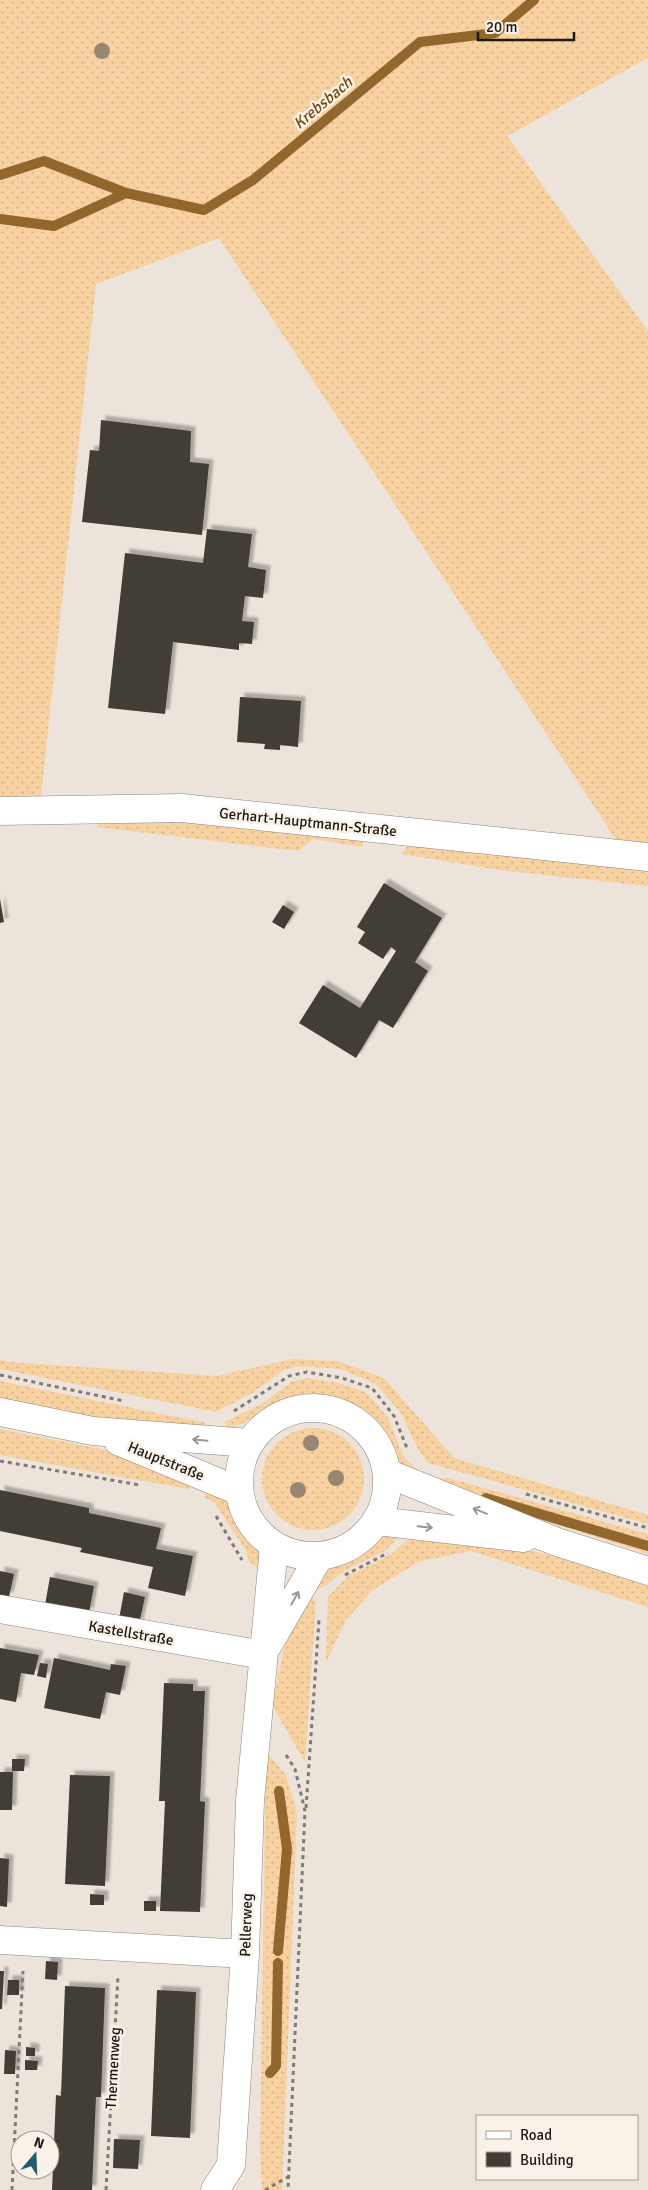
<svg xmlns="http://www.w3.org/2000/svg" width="648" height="2190" font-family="Signika,sans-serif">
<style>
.grass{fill:url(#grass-dots)}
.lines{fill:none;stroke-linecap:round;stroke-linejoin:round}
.stream{stroke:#91672d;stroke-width:10}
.building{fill:#423c34;filter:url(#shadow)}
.street-casing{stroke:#8d867e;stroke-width:29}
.secondary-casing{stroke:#8d867e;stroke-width:29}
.path{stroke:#7f7a74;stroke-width:3;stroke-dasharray:4 4;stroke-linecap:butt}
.street{stroke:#fff;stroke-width:28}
.secondary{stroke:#fff;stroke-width:28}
.tree{fill:#988770}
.oneway{stroke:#999896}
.labels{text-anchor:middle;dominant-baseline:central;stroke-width:5;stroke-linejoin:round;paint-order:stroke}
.street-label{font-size:15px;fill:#1c1916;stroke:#f9f2e8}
.water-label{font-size:16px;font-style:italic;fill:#734c0e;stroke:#f9f2e8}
</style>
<defs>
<pattern id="grass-dots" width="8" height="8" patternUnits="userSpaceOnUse" patternTransform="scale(1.25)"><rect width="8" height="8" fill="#f8d1a0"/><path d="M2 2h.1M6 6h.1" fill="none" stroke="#d4b389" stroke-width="1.8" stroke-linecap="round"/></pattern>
<filter id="shadow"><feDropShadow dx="4.5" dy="-4.5" stdDeviation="1" flood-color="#0004"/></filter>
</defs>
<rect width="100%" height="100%" fill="#ece4db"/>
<path class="grass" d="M0 0H648V58L507 136 648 331V847L619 844 219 238 96 284 41 796 0 797Z
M103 813 361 834 363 842 362 847 313 839 298 851 97 827Z
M411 842 648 866V886L499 870 402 854Z
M293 1359 337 1361 384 1378 454 1458 648 1515V1524L428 1463 418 1449 401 1413 376 1384 341 1369 298 1366 284 1370 254 1392 216 1412 0 1369V1360L9 1362 217 1376Z
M307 1378 339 1383 367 1393 388 1418 403 1455 420 1473 419 1478C411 1472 401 1466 395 1458 390 1451 387 1442 382 1435 359 1401 325 1389 285 1400 265 1407 249 1424 227 1429L225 1422 265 1402 291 1382Z
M0 1381 206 1423 205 1435 158 1432 0 1401Z
M262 1479a51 51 0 1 1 102 0a51 51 0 1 1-102 0Z
M0 1429 131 1455 193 1475 188 1489 0 1455Z
M433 1478H448L648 1534V1554L484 1501Z
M210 1484 224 1493 248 1536 261 1552V1569L249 1562 246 1551 215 1503 204 1497Z
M404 1532 385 1551 346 1570 325 1586 318 1589 312 1587 320 1569 348 1556 382 1533Z
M417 1532 481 1538 552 1556 648 1586V1607L471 1551 420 1561 373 1590 346 1620 326 1662 328 1597 348 1576 390 1555Z
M305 1596 316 1600 305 1762 272 1705 287 1635Z
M263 1748 286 1775 297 1812 282 2190H262L260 2152 265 1813Z"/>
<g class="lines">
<path class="stream" d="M0 175 44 161 126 193 204 210 253 180 420 42 495 33 534 0
M0 219 54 226 126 193
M486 1498 648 1546
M278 1951 287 1849 279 1791
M270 2073 276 2066 278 1963"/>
</g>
<path class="building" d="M101 420 191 431 190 462 209 464 202 535 82 522 90 450 99 451Z
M207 529 252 534 248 567 266 570 263 598 245 596 242 621 254 622 252 644 239 643V650L173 642 165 714 108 708 125 553 203 563Z
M240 697 301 701 298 747 280 745V750L264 749 265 744 237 742Z
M384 883 442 918 415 962 428 971 393 1028 379 1020 356 1058 299 1023 323 985 360 1008 396 951 391 947 383 959 358 943 365 932 357 927Z
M0 899 4 922 0 923Z
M283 905 294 912 284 929 272 922Z
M0 1490 89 1508V1513L161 1528 156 1549 193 1556 185 1596 148 1588 153 1567 80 1552 82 1548 0 1531Z
M0 1571 14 1574 9 1597 0 1596Z
M50 1577 94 1586 89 1613 45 1605Z
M124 1592 145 1597 139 1624 119 1619Z
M0 1648 39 1655 34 1675 21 1673 16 1702 0 1699Z
M54 1658 110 1670 111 1664 126 1666 120 1695 106 1692 100 1719 44 1708Z
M40 1663 48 1664 46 1678 37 1676Z
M164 1683 193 1684V1691H205L200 1801 205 1802 200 1912 160 1911 165 1801H159Z
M12 1759H25L24 1771H12Z
M0 1772H13L12 1810H0Z
M70 1775 110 1776 105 1886 65 1884Z
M0 1858 9 1859 7 1907 0 1906Z
M90 1894 104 1895V1905H90Z
M144 1901H156V1911H144Z
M46 1961 58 1962 57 1980 45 1979Z
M0 1971H4L2 2009H0Z
M8 1980H19V1995H7Z
M65 1986 105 1988 101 2097H96L92 2190H52L56 2095 61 2096Z
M157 1990 196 1992 190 2138 151 2136Z
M26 2047 35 2048V2056H26Z
M5 2050 16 2051 15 2074H4Z
M25 2060 38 2061 37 2070H25Z
M114 2139 140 2140 138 2169 113 2168Z"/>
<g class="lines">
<g class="street-casing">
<path id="street" d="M0 811 182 808 648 857
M0 1609 263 1655
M268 1645 319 1557
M0 1940 245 1954
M215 2190 231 2165 245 1954 250 1801 274 1546"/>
</g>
<g class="secondary-casing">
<path id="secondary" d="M239 1482a74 74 0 1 1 148 0a74 74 0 1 1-148 0Z
M0 1412 93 1431 249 1443
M118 1441 239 1491
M387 1473 557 1542 648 1571
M377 1521 524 1538"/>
</g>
<path class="path" d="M0 1375 124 1401
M234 1411 289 1376 307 1372 342 1378 372 1388 394 1416 407 1448
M0 1461 140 1485
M526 1494 648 1528
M216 1516 242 1560
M345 1575 388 1553
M286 1755 295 1769 305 1811 288 2190
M306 1808 319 1620
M12 2190 23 1971
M106 2190 118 1976
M265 2190 288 2177"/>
<use href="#street" class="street"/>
<use href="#secondary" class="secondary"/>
</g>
<g class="tree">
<circle cx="102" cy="51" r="8"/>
<circle cx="311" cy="1443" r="8"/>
<circle cx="336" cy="1478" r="8"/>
<circle cx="298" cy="1490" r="8"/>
</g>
<defs><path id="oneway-shaft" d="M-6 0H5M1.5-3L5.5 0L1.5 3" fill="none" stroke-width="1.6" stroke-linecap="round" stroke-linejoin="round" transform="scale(1.25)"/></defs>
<g class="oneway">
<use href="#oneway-shaft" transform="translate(200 1440) rotate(-175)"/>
<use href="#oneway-shaft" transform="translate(480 1511) rotate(-158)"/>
<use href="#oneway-shaft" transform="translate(425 1527) rotate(6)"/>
<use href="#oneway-shaft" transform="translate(295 1598) rotate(-61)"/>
</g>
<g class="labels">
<g class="street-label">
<text transform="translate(308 822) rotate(6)">Gerhart-Hauptmann-Straße</text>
<text transform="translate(166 1461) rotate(22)">Hauptstraße</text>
<text transform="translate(131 1633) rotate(10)">Kastellstraße</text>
<text transform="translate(246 1925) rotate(-88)">Pellerweg</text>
<text transform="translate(113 2068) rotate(-87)">Thermenweg</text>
</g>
<g class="water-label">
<text transform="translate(323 103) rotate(-40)">Krebsbach</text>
</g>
</g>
<rect x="476" y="2115" width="162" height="65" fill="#f9f2e8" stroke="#a19b94"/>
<rect x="486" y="2131" width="25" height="8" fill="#ffffff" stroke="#a19b94"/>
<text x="520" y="2140" font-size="15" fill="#1c1916">Road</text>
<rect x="486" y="2152" width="25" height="15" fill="#423c34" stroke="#a19b94"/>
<text x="520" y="2165" font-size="15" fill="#1c1916">Building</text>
<g transform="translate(35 2155) rotate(19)"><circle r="24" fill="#f9f2e8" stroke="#a19b94"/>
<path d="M0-4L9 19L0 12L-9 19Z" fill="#1d5e73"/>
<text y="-8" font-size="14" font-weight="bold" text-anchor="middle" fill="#1c1916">N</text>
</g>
<path d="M478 32v8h96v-8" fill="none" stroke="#1c1916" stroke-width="2.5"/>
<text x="486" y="32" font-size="15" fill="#1c1916" stroke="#f9f2e8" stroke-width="4" paint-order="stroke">20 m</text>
</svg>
